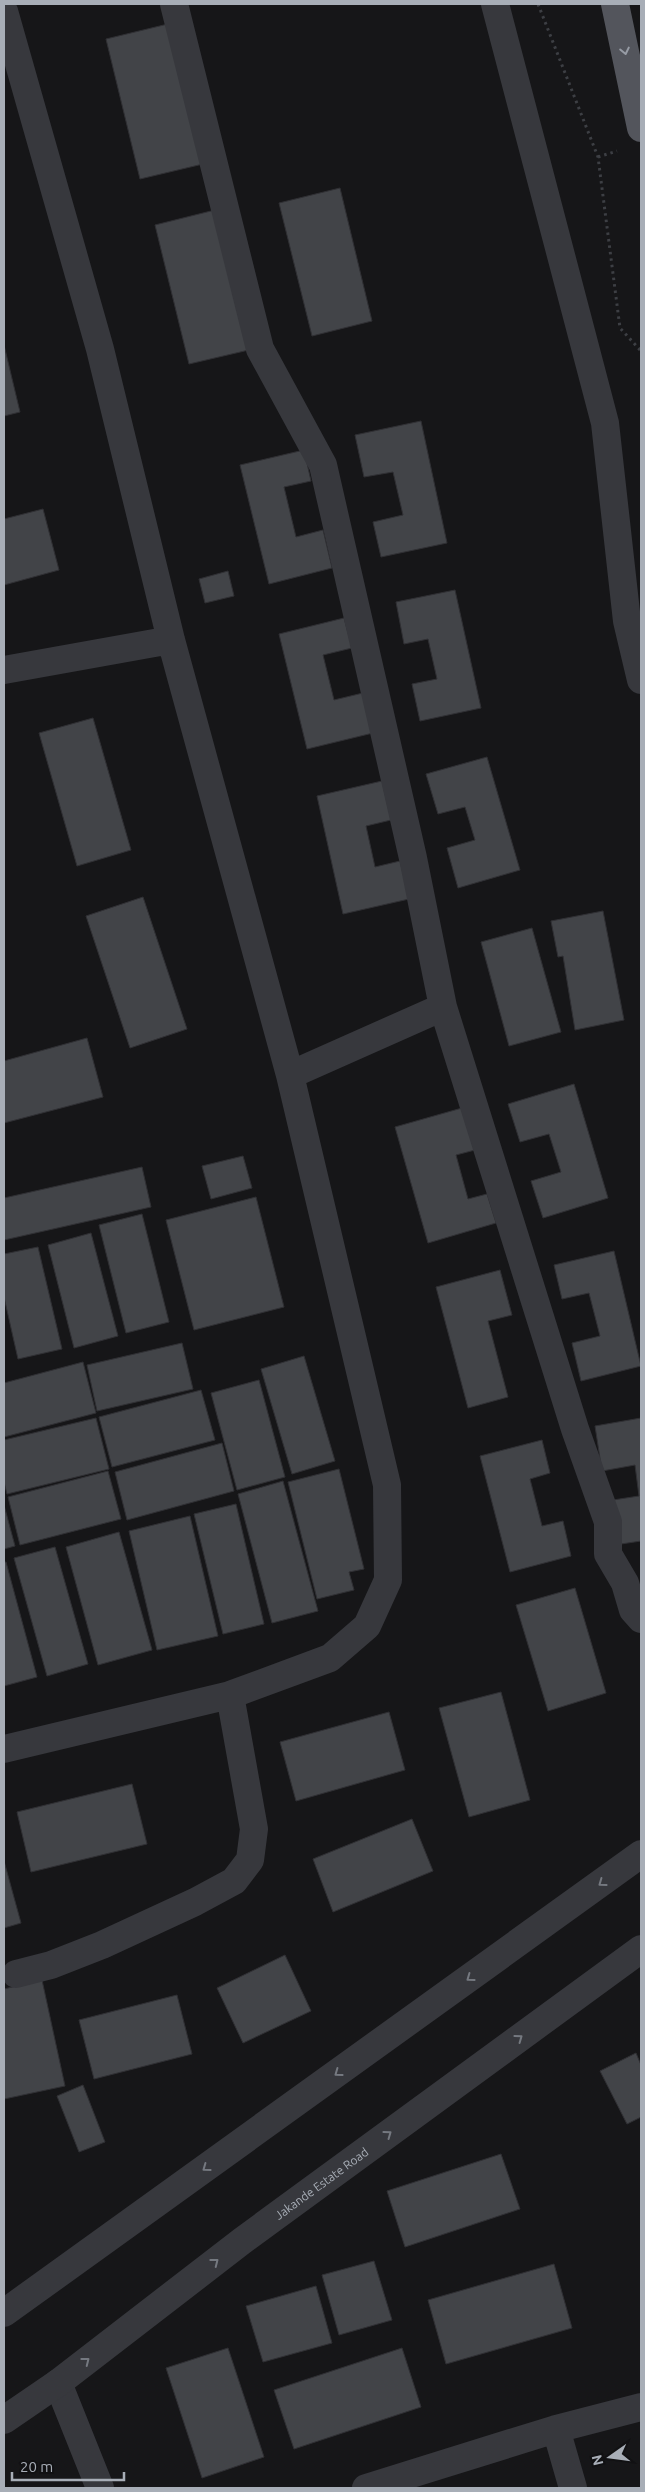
<svg xmlns="http://www.w3.org/2000/svg" width="645" height="2492" font-family="Ubuntu,sans-serif">
<style>
.building{fill:#424448;stroke:#303034}
.lines{fill:none;stroke-linecap:round;stroke-linejoin:round}
.path{stroke:#3d3f44;stroke-width:3;stroke-dasharray:2.5 4;stroke-linecap:butt}
.minor{stroke:#37383d;stroke-width:28}
.tertiary{stroke:#37383d;stroke-width:28}
.primary{stroke:#53555c;stroke-width:28}
.oneway{stroke:#979ca5}
.oneway2{stroke:#757980}
.labels{text-anchor:middle;dominant-baseline:central;stroke-width:5;stroke-linejoin:round;paint-order:stroke}
.street-label{font-size:12px;fill:#a8aeb7;stroke:#111113}
</style>
<rect width="100%" height="100%" fill="#161618"/>
<path class="building" d="M168 24 203 164 140 179 106 39Z
M340 188 372 321 312 336 279 203Z
M219 209 253 349 189 364 155 225Z
M4 345 20 412 4 416Z
M421 421 447 543 381 557 373 522 403 515 393 472 364 477 355 435Z
M304 450 311 481 284 487 296 537 323 530 332 568 269 584 240 465Z
M43 509 59 570 4 585V519Z
M228 571 234 596 205 603 199 579Z
M455 590 481 708 420 721 412 684 437 679 428 639 404 644 396 602Z
M344 618 352 648 323 655 334 700 363 693 373 733 307 749 279 634Z
M93 718 131 850 77 866 39 733Z
M487 757 520 870 458 888 447 848 475 840 465 807 438 814 426 774Z
M382 781 391 820 366 826 375 867 400 861 409 899 343 914 317 796Z
M143 897 187 1029 130 1048 86 916Z
M603 911 624 1020 575 1030 563 956 558 957 551 921Z
M532 928 561 1032 509 1046 481 942Z
M87 1038 103 1097 4 1123V1061Z
M574 1084 608 1198 543 1218 531 1181 561 1172 549 1134 520 1142 508 1104Z
M462 1108 475 1150 456 1155 468 1199 487 1194 496 1223 428 1243 395 1127Z
M243 1156 252 1188 211 1199 202 1166Z
M142 1167 151 1207 4 1240V1198Z
M256 1197 284 1307 194 1330 166 1220Z
M142 1214 169 1322 126 1333 99 1225Z
M91 1233 118 1336 74 1348 48 1245Z
M38 1247 62 1349 18 1359 4 1297V1254Z
M614 1251 641 1366 581 1381 572 1343 600 1336 589 1293 562 1299 554 1265Z
M500 1270 512 1315 488 1321 508 1397 468 1408 436 1287Z
M182 1343 193 1389 97 1411 87 1365Z
M304 1356 335 1461 292 1474 261 1369Z
M83 1362 96 1413 4 1437V1383Z
M259 1380 285 1477 237 1490 211 1393Z
M201 1390 215 1440 112 1467 99 1417Z
M96 1418 109 1469 7 1494 4 1482V1440Z
M641 1418V1541L621 1544 613 1500 639 1496 635 1465 602 1471 595 1426Z
M542 1440 550 1473 530 1479 542 1526 563 1521 571 1556 510 1572 480 1456Z
M222 1443 234 1491 127 1520 115 1472Z
M339 1469 364 1569 349 1572 354 1590 317 1599 288 1482Z
M108 1471 121 1519 20 1545 8 1497Z
M283 1481 318 1611 272 1623 238 1494Z
M236 1504 264 1624 223 1634 194 1514Z
M4 1505 15 1546 4 1549Z
M190 1516 218 1636 157 1650 129 1531Z
M119 1532 152 1650 98 1665 66 1547Z
M55 1547 88 1664 47 1676 14 1558Z
M4 1562H6L37 1677 4 1686Z
M575 1588 606 1693 548 1711 516 1605Z
M501 1692 530 1800 469 1817 439 1708Z
M389 1712 405 1770 296 1801 280 1742Z
M132 1784 147 1844 31 1872 17 1812Z
M412 1819 433 1871 333 1912 313 1859Z
M4 1861 21 1923 4 1928Z
M285 1955 311 2011 243 2043 217 1988Z
M42 1980 65 2086 4 2099V1989Z
M177 1995 192 2054 94 2079 79 2020Z
M636 2053 641 2065V2117L627 2124 600 2071Z
M83 2085 105 2142 79 2152 57 2096Z
M501 2154 520 2209 405 2247 387 2191Z
M374 2261 392 2320 339 2335 322 2275Z
M554 2264 572 2328 446 2364 428 2300Z
M316 2286 332 2343 263 2362 246 2306Z
M228 2348 264 2457 202 2478 166 2368Z
M402 2348 421 2407 294 2449 274 2390Z"/>
<g class="lines">
<path class="path" d="M538 4 598 157 620 328 641 351
M598 157 617 151"/>
<path class="minor" d="M174 4 260 349 323 465 413 858 443 1007 575 1429 608 1522V1554L625 1583 633 1610 641 1619
M495 4 605 423 627 621 641 680
M4 11 100 349 171 640 290 1075 387 1485 388 1580 367 1626 330 1658 230 1695 4 1749
M4 670 171 640
M290 1075 443 1007
M16 1974 51 1965 102 1945 195 1902 234 1881 250 1860 254 1829 230 1695
M58 2383 100 2488
M556 2429 573 2488
M366 2488 556 2429 641 2407"/>
<g class="tertiary">
<path d="M4 2313 641 1854"/>
<path id="s1" d="M4 2420 58 2383 242 2241 641 1949"/>
</g>
<path class="primary" d="M615 4 641 128"/>
</g>
<defs><path id="oneway-chevron" d="M-2-3.5L2.5 0L-2 3.5" fill="none" stroke-width="1.6" stroke-linecap="round" stroke-linejoin="round" transform="scale(1.25)"/></defs>
<use class="oneway" href="#oneway-chevron" transform="translate(625 51) rotate(78)"/>
<g class="oneway2">
<use href="#oneway-chevron" transform="translate(602 1883) rotate(144)"/>
<use href="#oneway-chevron" transform="translate(470 1978) rotate(144)"/>
<use href="#oneway-chevron" transform="translate(519 2038) rotate(-36)"/>
<use href="#oneway-chevron" transform="translate(338 2073) rotate(144)"/>
<use href="#oneway-chevron" transform="translate(388 2134) rotate(-36)"/>
<use href="#oneway-chevron" transform="translate(206 2168) rotate(144)"/>
<use href="#oneway-chevron" transform="translate(215 2262) rotate(-38)"/>
<use href="#oneway-chevron" transform="translate(86 2361) rotate(-38)"/>
</g>
<g class="labels">
<g class="street-label">
<text stroke="none"><textPath href="#s1" startOffset="396">Jakande Estate Road</textPath></text>
</g>
</g>
<rect width="645" height="2492" fill="none" stroke="#a8aeb7" stroke-width="10"/>
<g transform="translate(610 2457) rotate(256)" stroke="#111113" stroke-width="4" paint-order="stroke">
<path d="M0-4L9 19L0 12L-9 19Z" fill="#a8aeb7"/>
<text y="-8" font-size="14" font-weight="bold" text-anchor="middle" fill="#a8aeb7">N</text>
</g>
<path d="M12 2472v8h112v-8" fill="none" stroke="#a8aeb7" stroke-width="2.5"/>
<text x="20" y="2472" font-size="15" fill="#a8aeb7" stroke="#111113" stroke-width="4" paint-order="stroke">20 m</text>
</svg>
